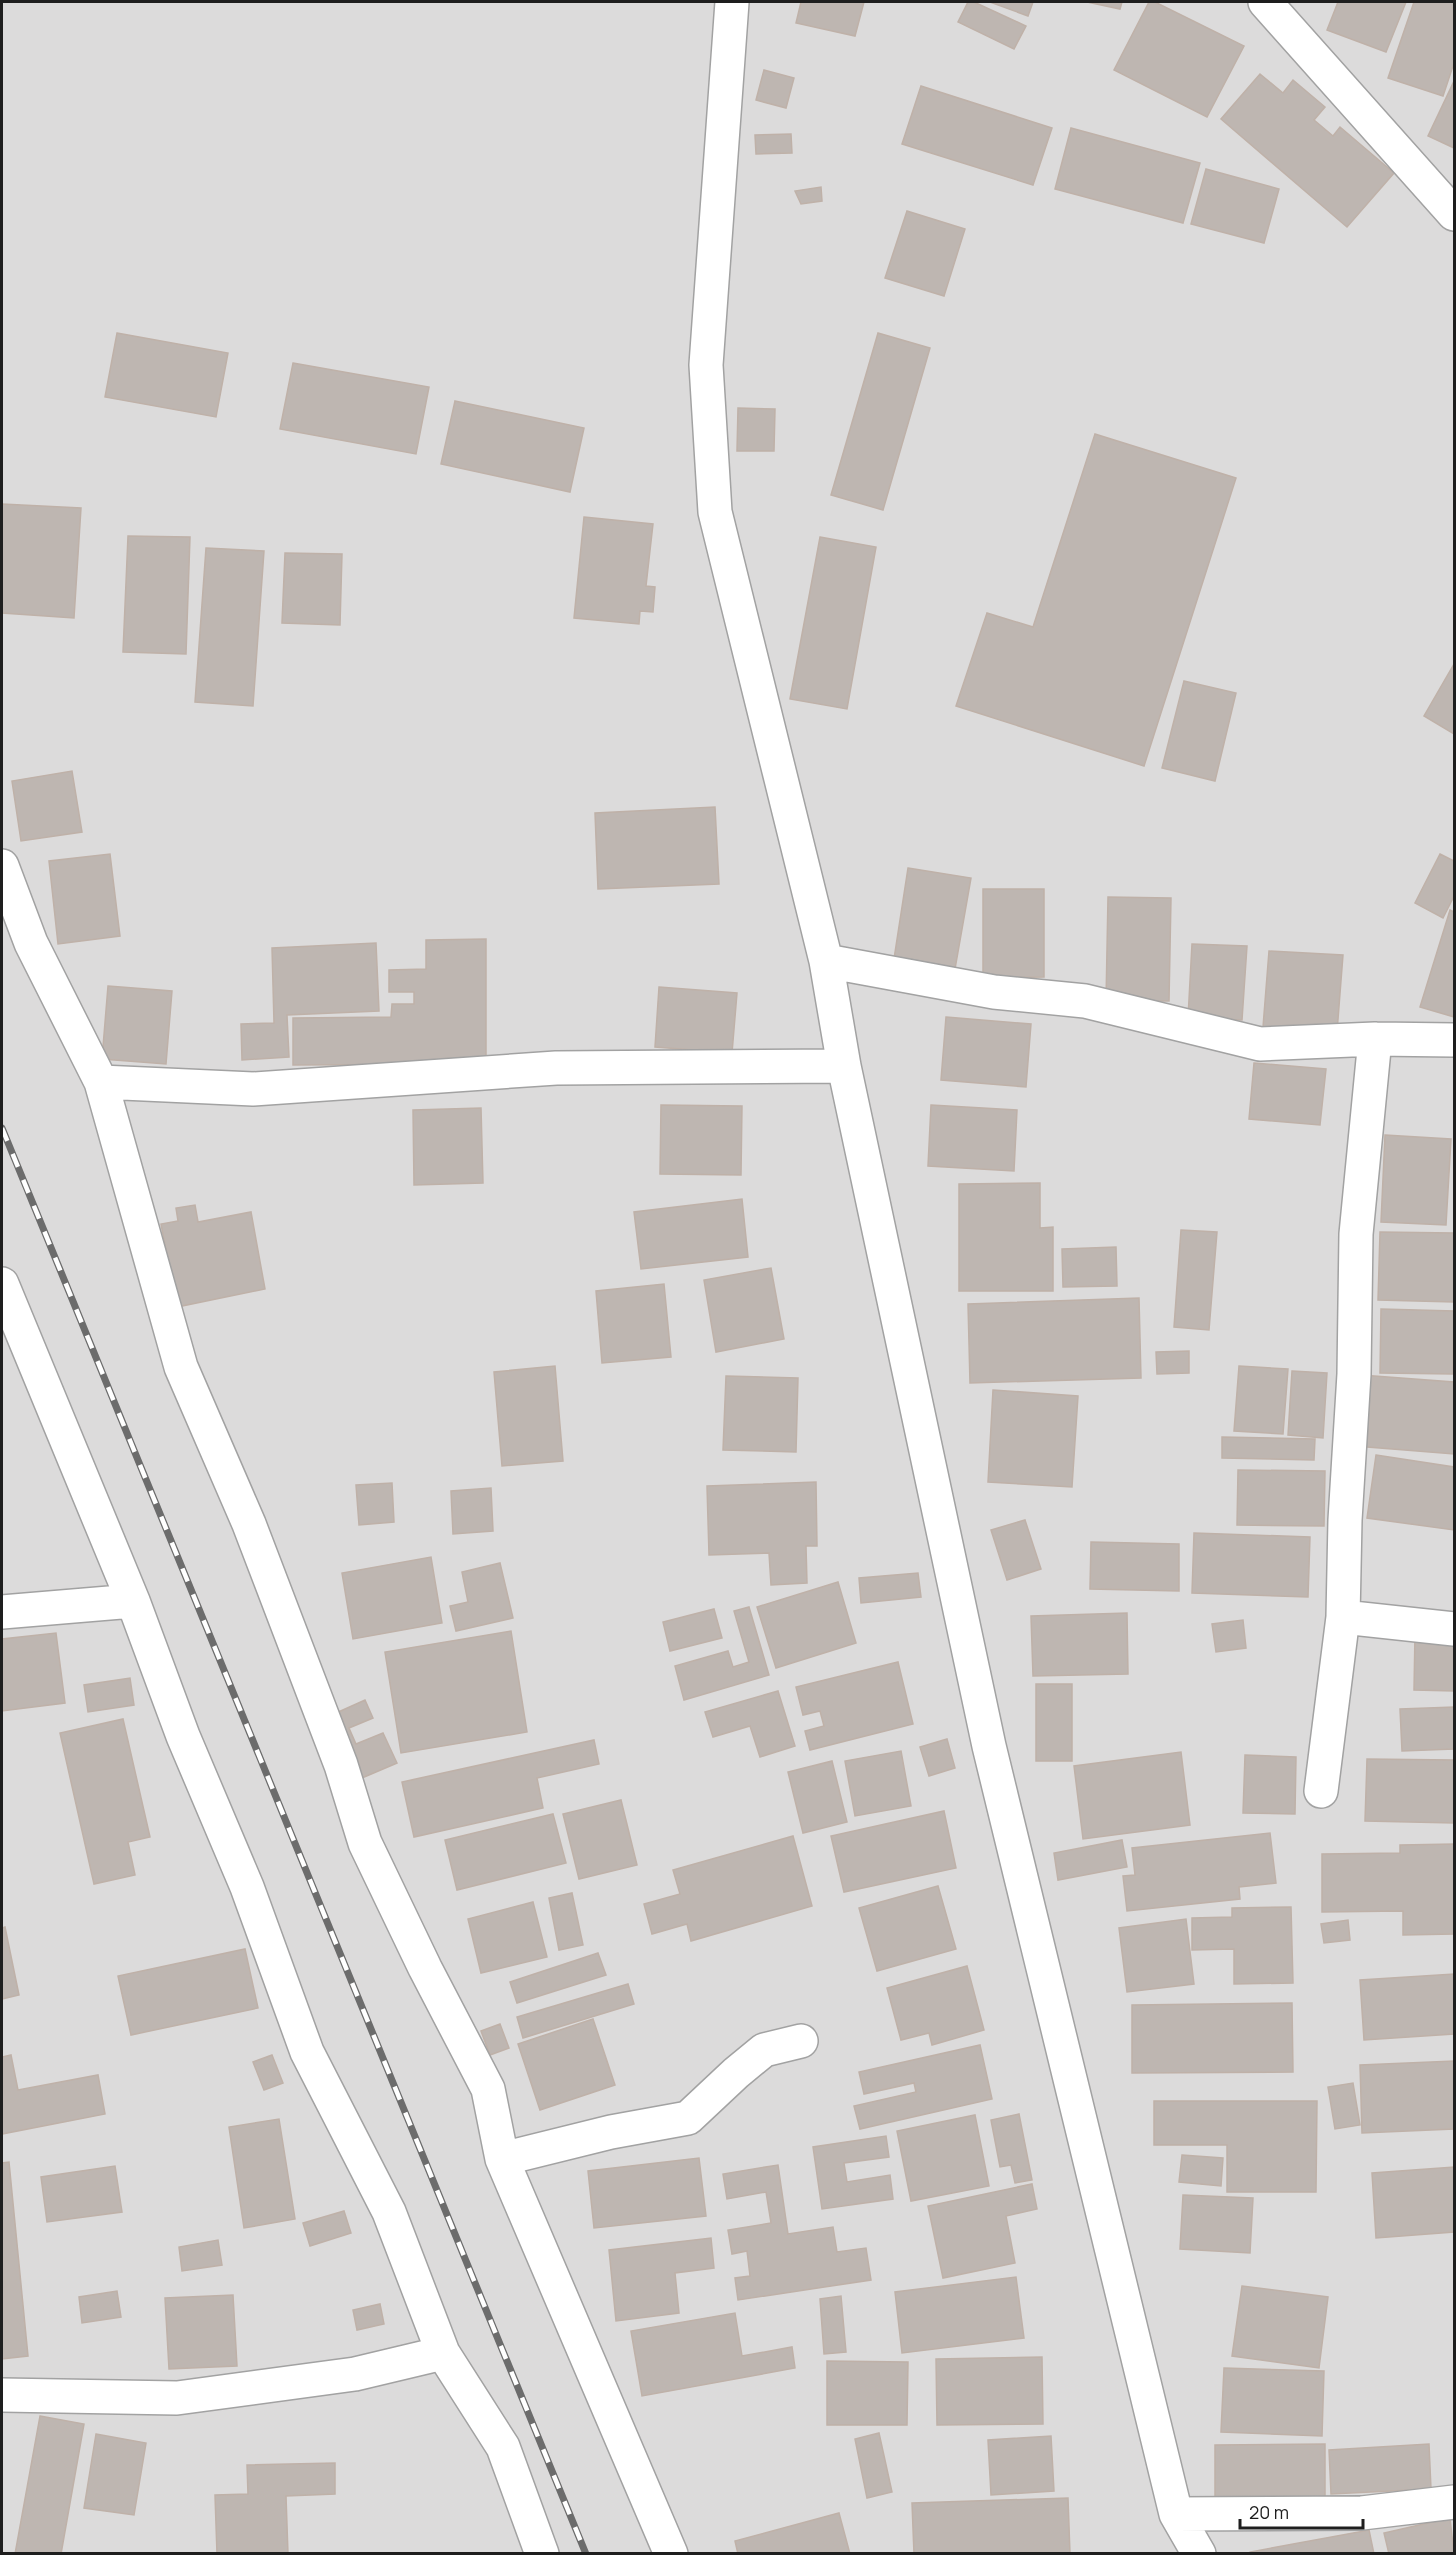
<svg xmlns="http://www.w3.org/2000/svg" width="1456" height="2555" font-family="Manrope,sans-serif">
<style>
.residential{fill:#dcdbdb}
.building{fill:#beb6b1;stroke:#bfb1a8;stroke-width:1.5}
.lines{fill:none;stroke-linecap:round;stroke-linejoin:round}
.minor-casing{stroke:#a2a2a2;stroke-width:36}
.minor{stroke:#fff;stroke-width:33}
.rail-casing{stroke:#6c6c6c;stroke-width:7}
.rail{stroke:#fff;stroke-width:4.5;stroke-dasharray:14;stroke-linecap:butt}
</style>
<rect width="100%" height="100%" fill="#eeeae4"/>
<path class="residential" d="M2 2H1454V2553H2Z"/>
<path class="building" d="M801 2H864L855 36 796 23Z
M968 2H974L1026 26 1014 49 958 22Z
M990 2H1033L1028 16Z
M1087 2H1122L1120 9Z
M1149 2H1155L1244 46 1207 117 1114 70Z
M1338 2H1406L1386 52 1327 30Z
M1414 2H1454V63L1443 96 1388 78Z
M764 70 794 78 786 108 756 100Z
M1260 74 1283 93 1293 80 1325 107 1314 120 1333 136 1340 127 1394 173 1347 227 1221 119Z
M1454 81V148L1428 136Z
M921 86 1052 128 1033 185 902 144Z
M1071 128 1200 163 1183 223 1055 189Z
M791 134 792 153 756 154 755 135Z
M1206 169 1279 189 1264 243 1191 224Z
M821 187 822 201 801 204 795 191Z
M907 211 965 229 944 296 885 278Z
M117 333 228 353 216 417 105 397Z
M878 333 930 348 883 510 831 495Z
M293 363 429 387 416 454 280 429Z
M455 401 584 428 570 492 441 464Z
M738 408 775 409 774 451H737Z
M1095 434 1236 478 1144 766 956 706 987 613 1033 627Z
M2 504 81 508 74 618 2 613Z
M584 517 653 524 646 586 655 587 653 612 640 611 639 624 574 618Z
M128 536 190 537 186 654 123 652Z
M820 537 876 547 847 709 790 699Z
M206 548 264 551 253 706 195 702Z
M285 553 342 554 340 625 282 623Z
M1454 664V734L1424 716Z
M1184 681 1236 693 1215 781 1162 768Z
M72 771 82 832 21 841 12 781Z
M715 807 719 884 598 889 595 813Z
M110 854 120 936 58 944 49 861Z
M1440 854 1454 861V896L1443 918 1415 903Z
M908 868 971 878 955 969 894 959Z
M983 889H1044V977L983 978Z
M1108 897 1171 898 1169 1001H1106Z
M1450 910 1454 912V1017L1420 1007Z
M486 939V1064L293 1065V1018L391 1017 392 1004H414V992H389V970L426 969V940Z
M376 943 379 1011 287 1015 289 1057 242 1060 241 1024 274 1023 272 948Z
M1192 944 1247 946 1242 1020 1188 1018Z
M1269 951 1343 955 1337 1032 1263 1027Z
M108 986 172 991 166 1064 102 1059Z
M659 987 737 993 732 1053 655 1047Z
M946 1017 1031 1024 1026 1087 941 1080Z
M1254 1063 1326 1069 1320 1125 1249 1119Z
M661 1105 742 1106 741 1175 660 1174Z
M931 1105 1017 1110 1014 1171 928 1166Z
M481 1108 483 1183 414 1185 413 1110Z
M1385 1135 1451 1139 1446 1225 1381 1222Z
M1040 1183V1228L1053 1227V1291H959V1184Z
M742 1199 748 1257 641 1269 634 1212Z
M195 1205 198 1222 251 1212 265 1289 177 1307 161 1224 178 1221 176 1208Z
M1181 1230 1217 1232 1209 1330 1174 1327Z
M1380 1232 1454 1233V1302L1378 1300Z
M1116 1247 1117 1286 1063 1287 1062 1249Z
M771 1268 784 1339 716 1352 704 1280Z
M664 1284 671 1357 602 1363 596 1291Z
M1139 1298 1141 1378 970 1383 968 1304Z
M1381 1309 1454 1311 1453 1374 1380 1373Z
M1189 1351V1373L1157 1374 1156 1352Z
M555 1366 563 1461 502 1466 494 1372Z
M1239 1366 1288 1369 1283 1434 1234 1431Z
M1292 1371 1327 1373 1323 1438 1288 1435Z
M1361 1375 1454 1382V1454L1355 1446Z
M726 1376 798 1378 796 1452 723 1450Z
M993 1390 1078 1396 1072 1487 988 1482Z
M1222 1437 1315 1439 1314 1460 1222 1458Z
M1376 1455 1454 1467V1530L1367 1518Z
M1238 1470 1325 1471 1324 1526 1237 1525Z
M816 1482 817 1546H806L807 1583 771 1585 769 1553 709 1555 707 1486Z
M392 1483 394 1522 359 1525 356 1485Z
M491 1488 493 1531 453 1534 451 1491Z
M1025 1520 1041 1569 1007 1580 991 1530Z
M1194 1533 1310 1537 1308 1597 1192 1593Z
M1091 1542 1179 1544V1591L1090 1589Z
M431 1557 442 1623 353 1639 342 1573Z
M500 1563 513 1618 456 1631 450 1606 468 1602 462 1572Z
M918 1573 921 1597 861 1603 859 1578Z
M838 1582 856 1643 776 1668 757 1607Z
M749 1607 769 1675 684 1700 675 1666 728 1651 733 1667 749 1662 734 1611Z
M714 1609 722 1638 670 1651 663 1622Z
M1127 1613 1128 1674 1033 1676 1031 1616Z
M1243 1620 1246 1648 1216 1652 1212 1624Z
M511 1631 527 1732 401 1753 385 1652Z
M56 1633 65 1703 2 1711V1639Z
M1415 1633 1454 1635V1691L1414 1690Z
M898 1662 913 1724 810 1750 805 1731 824 1726 820 1711 803 1715 796 1687Z
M130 1678 134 1705 88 1712 84 1685Z
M1036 1684H1072V1761H1036Z
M778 1691 795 1746 760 1757 750 1726 713 1737 705 1712Z
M365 1700 373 1718 349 1728 356 1744 383 1733 397 1763 362 1778 334 1714Z
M1454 1707V1749L1402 1751 1400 1709Z
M123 1719 150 1837 128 1842 135 1875 94 1884 60 1733Z
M947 1739 955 1768 929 1776 920 1747Z
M594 1740 599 1764 537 1778 543 1808 414 1837 402 1782Z
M901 1751 911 1806 855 1816 845 1761Z
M1181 1752 1190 1825 1083 1839 1074 1766Z
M1245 1755 1296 1757 1295 1814 1243 1813Z
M1367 1759 1454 1760V1823L1365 1821Z
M832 1761 847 1822 803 1833 788 1772Z
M621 1800 637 1865 579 1879 563 1814Z
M944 1811 956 1868 844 1892 831 1836Z
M553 1814 566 1863 457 1890 445 1840Z
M1270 1833 1276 1883 1239 1887 1240 1899 1127 1911 1123 1876 1135 1875 1132 1848Z
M793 1836 812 1906 691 1941 687 1924 652 1934 644 1904 680 1894 673 1870Z
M1122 1840 1127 1867 1058 1880 1054 1853Z
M1454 1844V1934L1403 1935V1911L1322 1912V1854L1400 1853V1845Z
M938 1886 956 1949 877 1971 859 1908Z
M572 1893 583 1945 559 1950 549 1898Z
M533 1902 547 1957 481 1973 468 1919Z
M1291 1907 1293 1983 1234 1984V1949L1192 1950V1918L1232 1917V1908Z
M1186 1919 1194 1984 1127 1992 1119 1928Z
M1348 1920 1350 1940 1324 1943 1321 1924Z
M5 1927 19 1995 2 1999V1928Z
M245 1949 258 2008 131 2035 118 1976Z
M598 1953 606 1975 517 2003 510 1982Z
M967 1966 984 2030 932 2045 929 2033 901 2040 887 1988Z
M1454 1974V2034L1364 2040 1360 1980Z
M628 1984 634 2004 523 2038 517 2017Z
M1292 2003 1293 2072 1132 2073V2005Z
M593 2019 615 2085 540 2110 518 2044Z
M500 2024 509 2048 490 2055 481 2031Z
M980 2045 992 2099 860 2129 854 2106 916 2092 914 2083 864 2094 859 2072Z
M11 2055 18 2090 98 2075 105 2114 2 2134V2057Z
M272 2055 283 2083 264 2090 253 2062Z
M1454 2061V2129L1362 2133 1360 2065Z
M1353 2083 1360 2125 1335 2129 1328 2087Z
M1154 2101H1317L1316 2192H1227V2145H1154Z
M1019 2114 1032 2180 1015 2183 1011 2165 1000 2167 991 2120Z
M975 2115 989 2186 911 2201 897 2131Z
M279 2119 295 2219 244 2228 229 2127Z
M886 2136 889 2157 844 2163 847 2182 890 2175 893 2199 822 2209 813 2147Z
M1182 2155 1223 2158 1221 2186 1179 2182Z
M699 2158 706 2216 594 2228 588 2171Z
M9 2162 28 2356 2 2359V2163Z
M778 2165 788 2234 833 2227 837 2252 866 2248 871 2280 738 2300 735 2278 750 2276 747 2251 732 2254 728 2230 771 2223 766 2192 727 2199 723 2174Z
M115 2166 122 2212 47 2222 41 2177Z
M1454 2167V2232L1376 2238 1372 2173Z
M1032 2184 1037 2209 1006 2216 1015 2263 943 2278 928 2206Z
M1183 2195 1253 2198 1250 2253 1180 2249Z
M344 2211 351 2233 310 2246 303 2223Z
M711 2238 714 2268 675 2273 679 2313 616 2321 609 2250Z
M218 2240 222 2265 182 2271 179 2247Z
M1016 2277 1024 2338 902 2353 895 2292Z
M1242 2286 1328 2297 1319 2368 1232 2356Z
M117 2291 121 2317 82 2323 79 2297Z
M233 2295 237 2366 169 2369 165 2298Z
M841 2296 846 2352 824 2354 820 2299Z
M380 2304 384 2324 357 2330 353 2310Z
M735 2313 742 2356 792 2347 795 2368 642 2396 631 2331Z
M1042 2357 1043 2424 937 2425 936 2359Z
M827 2361 908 2362 907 2425H827Z
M1224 2368 1324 2371 1322 2436 1221 2432Z
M40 2416 84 2424 61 2554H15Z
M879 2433 892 2492 867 2498 855 2439Z
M96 2434 146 2443 134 2515 84 2508Z
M1051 2436 1054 2491 991 2495 988 2440Z
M1325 2444V2498L1215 2500V2445Z
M1429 2444 1431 2489 1331 2494 1329 2450Z
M335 2463V2494L286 2496 288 2554H217L215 2495 248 2494 247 2465Z
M1068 2498 1070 2554H914L912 2503Z
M839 2513 850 2554H738L735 2541Z
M1450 2518 1454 2554H1389L1384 2533Z
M1369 2530 1374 2554H1250V2552Z"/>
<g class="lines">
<g class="minor-casing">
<path id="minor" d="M732 2 706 365 715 512 826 961 844 1066 989 1746 1176 2514 1199 2554
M1265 2 1454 214
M2 866 31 943 101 1082 181 1367 249 1524 341 1765 365 1843 425 1968 488 2089 502 2159 671 2554
M826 961 994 992 1085 1001 1260 1044 1375 1039 1454 1040
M101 1082 253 1089 556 1068 844 1066
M2 1284 133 1601 183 1736 247 1887 307 2052 389 2212 443 2353 503 2447 542 2554
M2 1612 133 1601
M1343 1617 1454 1629
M1321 1791 1343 1617 1345 1520 1354 1374 1356 1234 1375 1039
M502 2159 611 2132 688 2118 736 2073 764 2050 801 2041
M2 2395 177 2398 355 2374 443 2353
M1176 2514 1362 2513 1454 2502"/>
</g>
<use href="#minor" class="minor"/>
<g class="rail-casing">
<path id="rail" d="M2 1128 586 2554"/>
</g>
<use href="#rail" class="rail"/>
</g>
<rect width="1456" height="2555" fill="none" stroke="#1e1e1e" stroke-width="6"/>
<path d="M1240 2519v9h123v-9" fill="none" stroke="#1e1e1e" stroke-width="3"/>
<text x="1249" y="2519" font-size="18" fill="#1e1e1e" stroke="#ffffff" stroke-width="4.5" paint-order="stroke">20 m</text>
</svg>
